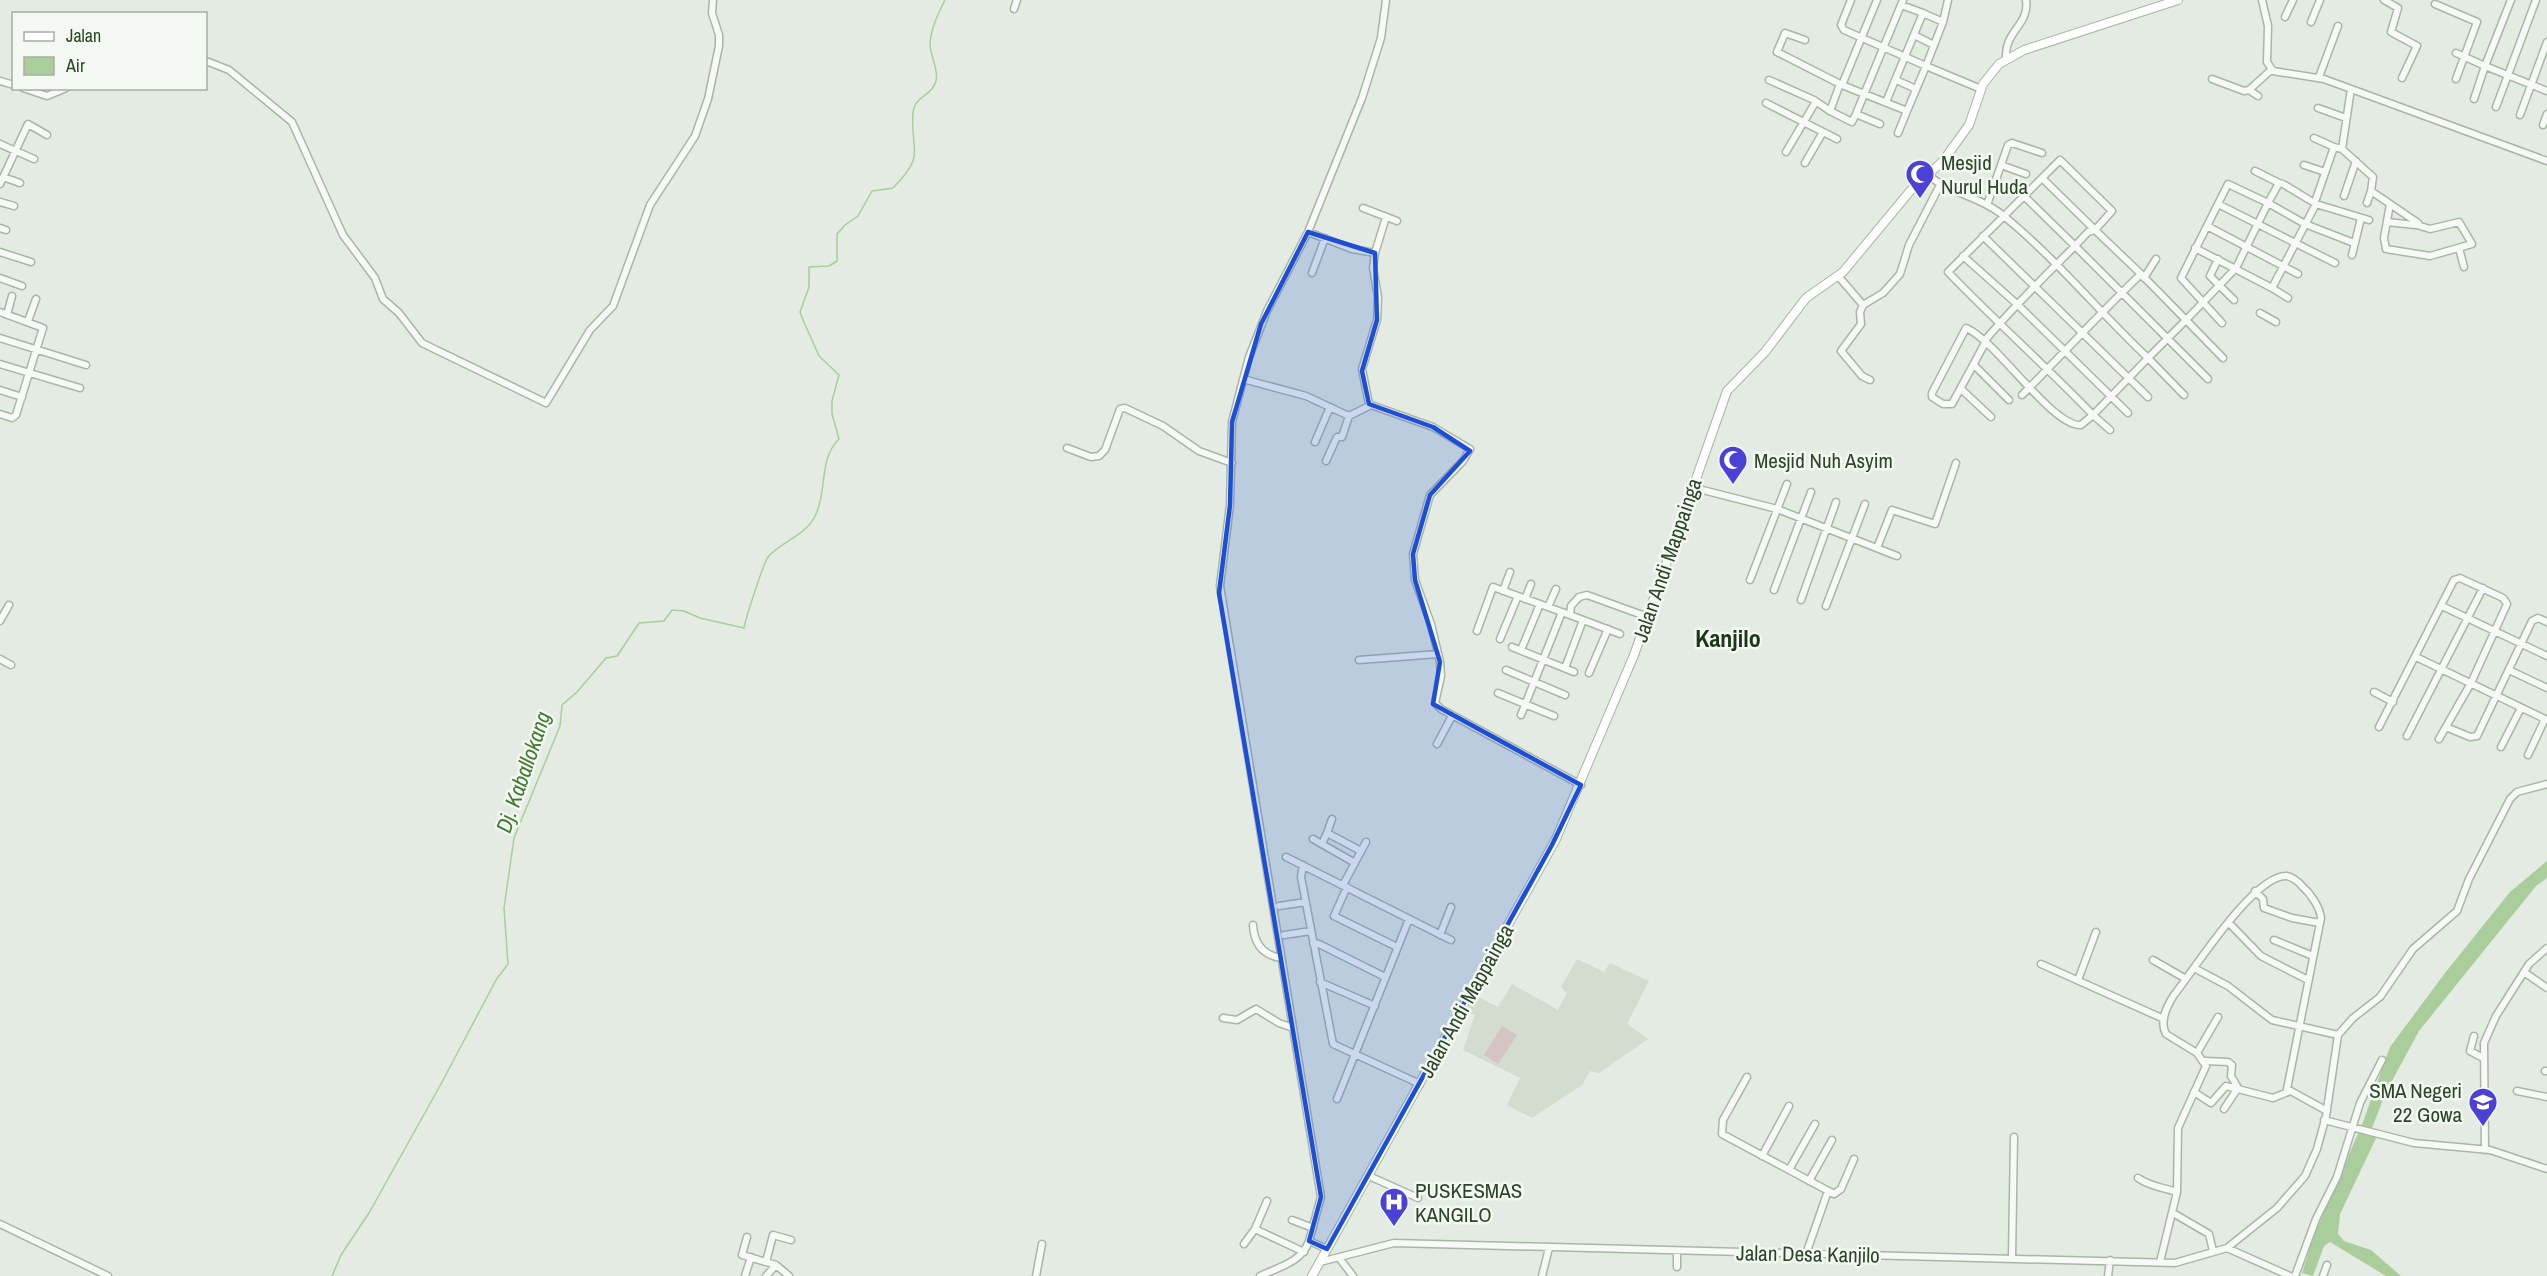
<svg xmlns="http://www.w3.org/2000/svg" width="2547" height="1276" font-family="'Archivo Narrow',sans-serif">
<style>
.built{fill:#d2ddd0}
.pitch{fill:#d6c3c3}
.water{fill:#a9cd9b}
.lines{fill:none;stroke-linecap:round;stroke-linejoin:round}
.stream{stroke:#a9cd9b;stroke-width:1.5}
.minor-casing{stroke:#a9b6a7;stroke-width:9}
.major-casing{stroke:#a5b8a1;stroke-width:10}
.minor{stroke:#f6f9f5;stroke-width:6}
.major{stroke:#fff;stroke-width:8}
.marked{fill:#1d4ed8;fill-opacity:0.2;stroke:#1d4ed8;stroke-width:4.5;stroke-linejoin:round}
.labels{text-anchor:middle;dominant-baseline:central;stroke-width:5;stroke-linejoin:round;paint-order:stroke}
.poi-label{font-size:21px;fill:#2d4529;stroke:#f3f8f2;text-anchor:start}
.street-label{font-size:21px;fill:#2d4529;stroke:#f3f8f2}
.water-label{font-size:22px;font-style:italic;fill:#417b30;stroke:#f3f8f2}
.quarter-label{font-size:24px;font-weight:bold;fill:#1e351b;stroke:#f3f8f2}
</style>
<rect width="100%" height="100%" fill="#e4ebe2"/>
<path class="built" d="M1577 959 1604 972 1610 963 1649 981 1627 1024 1648 1039 1599 1073 1590 1071 1582 1085 1532 1118 1507 1105 1520 1078 1463 1050 1475 1015 1465 1011 1474 995 1498 1007 1512 984 1558 1010 1567 993 1561 987Z"/>
<path class="pitch" d="M1502 1026 1517 1035 1498 1064 1484 1055Z"/>
<path class="water" d="M2547 861V878L2536 886 2419 1031 2386 1092 2372 1128 2378 1134 2340 1214 2338 1234 2344 1241 2371 1250 2401 1276H2386L2330 1242 2324 1246 2313 1276 2302 1273 2314 1235 2363 1122 2390 1047 2445 973 2510 892Z"/>
<g class="lines">
<path class="stream" d="M332 1276 341 1255 369 1213 441 1084 496 980 508 964 504 908 514 838 560 726 562 705 577 692 606 658 617 656 639 623 664 621 672 610 684 611 700 618 744 628C745 620 764 562 768 557 781 542 804 536 814 518 828 493 818 459 839 439L832 414V401L839 375 819 356 803 320 800 312 809 287V267L829 266 837 261V234L845 225 858 216 872 191 893 188C927 153 910 153 913 113 914 96 932 96 936 81 939 69 930 56 930 44 931 28 938 14 945 0"/>
<g class="minor-casing">
<path id="minor" d="M1851 0 1841 25 1844 30 1926 66 1943 22 1948 0
M1877 0 1842 85 1907 111 1926 66 1981 89
M2262 0 2268 26 2267 62 2273 71 2324 79 2547 161
M2384 0 2398 8 2391 32 2417 46 2402 78
M2511 0 2485 66 2547 91
M2435 4 2477 22 2456 79
M1901 5 1923 13
M1014 9 1017 0
M2285 17 2293 0
M2311 22 2320 0
M1914 35 1934 45
M1805 40 1785 33 1777 52 1842 85
M2456 53 2485 66 2474 99
M2006 58C2004 31 2030 25 2026 0
M206 61 229 70 292 122 343 235 375 278 383 299 399 313 422 343 546 403 590 330 613 306 650 205 695 136 708 99 719 46V35L712 13 713 0
M2319 77 2338 26
M2212 79 2244 91 2249 90 2258 96
M1769 80 1814 100 1830 111
M1896 80 1916 89
M0 81 14 85
M1840 84 1830 111 1852 122 1856 114
M23 88 47 96 66 88
M2351 89 2342 149 2373 177 2371 191 2418 223 2415 225 2387 222
M2249 90 2271 70
M1886 102 1923 13 1943 22
M1766 103 1837 139
M2496 107 2536 0
M2318 108 2346 118
M2520 115 2547 42
M1880 124 1856 114 1903 0
M2543 125 2547 114
M1898 133 1907 111
M2314 138 2334 147
M0 144 34 159
M1786 152 1815 103
M1805 163 1823 132
M2001 165 2026 174
M2304 165 2325 172
M2255 171 2279 183
M1928 175C1949 193 1978 196 2000 213 2054 256 2098 311 2148 358L2186 320 2141 274C2100 313 2062 355 2022 395
M3 177 20 183
M2042 178 2095 230 2112 211 2060 160 1948 272C1995 321 2046 366 2093 415L2081 425C2052 427 1996 340 1966 328L1932 393V397L1943 404H1952L1985 343 1987 338C2014 306 2045 276 2075 246L2208 379
M0 184 28 124 47 135
M2024 196 2075 246 2088 232 2095 230 2141 274
M2344 196 2356 161
M2316 199 2334 147 2342 149
M0 202 14 206
M2367 203 2371 191
M2218 204 2335 263
M2390 204 2384 238 2386 249 2430 256 2472 244 2459 222 2430 229 2417 225
M1987 205 2008 145 2012 143 2042 153
M1363 208 1397 221
M2207 226 2298 274
M0 228 6 230
M1308 232 1352 249 1375 253 1386 217
M1983 236 2148 397
M2195 248 2272 288 2316 204
M2459 248 2464 267
M0 252 31 262
M2352 255 2361 218
M1963 256 2018 305 2128 413
M2218 259 2210 276 2234 300
M1312 273 1325 238
M1839 277 1863 305 1883 293 1900 274 1909 245 1940 185
M0 278 22 286
M2144 278 2156 259
M2272 288 2288 298
M1863 305 1860 312 1861 324 1841 351 1862 376 1870 380
M0 312 43 328 16 415 12 418 0 414
M2260 313 2276 322
M7 315 12 296
M28 321 36 299
M2222 323 2181 278 2228 184 2268 203 2279 183 2283 184 2316 204 2369 220
M0 338 86 365
M2223 358 2186 320 2236 268 2268 203 2305 224 2354 243
M0 364 80 388
M1974 365 2009 400
M1243 379 1306 396 1349 416 1371 405 1433 427 1470 449 1463 461 1430 495 1413 554 1415 580 1431 624 1440 662 1441 676 1435 703 1441 709 1581 785
M1961 389 1991 417
M0 390 22 397
M1369 404 1362 369 1377 320 1378 297 1373 268 1375 253
M2110 430 2093 415 2148 358 2184 395
M1315 442 1330 407
M1067 448 1091 457 1099 456 1105 450 1120 409 1125 408 1163 426 1199 451 1232 463
M1326 461 1337 437H1342L1349 416
M1691 487 1777 509 1897 556
M1877 548 1892 510 1935 524 1956 463
M1750 580 1787 484
M1774 590 1811 492
M1503 591 1510 572
M1525 599 1531 584
M1801 600 1836 502
M1826 606 1865 504
M2442 606 2547 656
M1548 607 1556 589
M0 621 9 605
M1477 631 1493 587 1570 615
M1620 634 1570 615 1571 606 1579 597 1587 595 1648 617
M1500 639 1518 596
M1512 647 1574 672
M1521 650 1540 604
M2416 657 2547 720
M0 659 11 665
M1359 660 1438 654
M1565 668 1583 620
M1506 670 1565 695
M2509 670 2547 688
M1589 673 1608 629
M2374 692 2393 702
M1498 693 1554 716
M1521 715 1562 612
M2379 727 2454 580 2460 578 2503 598 2507 604 2471 683 2439 739
M2446 727 2470 737 2477 736 2532 621 2538 618 2547 622
M2407 736 2483 588
M1437 744 1452 716
M2501 747 2521 708
M2528 755 2545 719
M1327 833 1332 819
M1313 839 1355 863
M1322 844 1327 833 1361 851
M1286 857 1451 940
M1303 865 1301 877 1333 1044 1420 1084
M1343 885 1366 842
M1347 887 1334 916 1397 947
M2255 891 2263 899 2264 908 2292 918 2320 923
M1279 906 1306 902
M2229 923 2261 956 2308 980
M1253 925C1254 943 1262 955 1281 958
M1284 935 1311 931
M1440 935 1451 907
M2274 940 2313 956
M1313 943 1319 944 1385 977
M2153 960 2186 979
M2041 964 2164 1019
M2194 968 2228 986 2272 1020 2338 1035
M2524 972 2547 988
M2078 980 2096 932
M1320 982 1375 1006
M1223 1018 1237 1020 1256 1009 1279 1023 1293 1028
M2474 1036 2470 1051 2483 1058
M2197 1053 2218 1017
M2205 1061 2228 1062 2232 1065 2231 1076 2238 1088
M2545 1071H2547
M1747 1077 1723 1120 1722 1134 1834 1194 1841 1189 1854 1159
M2517 1091 2547 1097
M2194 1092 2211 1103 2226 1086 2273 1098 2288 1092
M1337 1099 1409 919
M2224 1109 2238 1088
M2324 1120 2414 1143 2490 1150 2547 1169
M2485 1150 2484 1043 2496 1016 2529 964 2547 948
M1762 1156 1789 1106
M1789 1170 1815 1124
M1369 1176 1418 1198
M2138 1178C2151 1187 2162 1187 2177 1192
M1809 1181 1832 1140
M1267 1201 1255 1229 1304 1252
M2173 1213 2209 1234 2213 1251
M1292 1220 1313 1228
M0 1224 108 1276
M747 1237 742 1255 776 1265 789 1276
M1244 1244 1255 1229
M2227 1248 2277 1208 2305 1176 2317 1149 2326 1116 2338 1035 2353 1018 2380 997 2413 949 2457 911 2469 879 2510 799 2517 792 2547 784
M1327 1249 1309 1241 1321 1197 1220 586 1230 505 1232 422 1249 357 1267 311 1308 232 1362 98 1381 38 1386 0
M1677 1252V1267
M1806 1254 1828 1191
M2012 1257 2014 1137
M1340 1259 1353 1276
M766 1262 773 1235 791 1240
M1320 1262 1394 1243 2175 1263 2227 1248 2290 1276
M2160 1262 2177 1192 2178 1128 2206 1066 2197 1053 2166 1034C2159 1021 2167 1006 2174 995 2194 970 2255 873 2287 876 2292 877 2299 882 2302 886 2310 893 2320 907 2321 918L2287 1089 2327 1111
M745 1276 751 1257
M766 1276 776 1265
M1036 1276 1042 1244
M1260 1276C1279 1267 1302 1262 1309 1241
M1542 1276 1549 1248
M2108 1276 2110 1260
M2295 1276 2316 1219 2337 1177 2360 1103 2382 1060
M2323 1276 2327 1265"/>
</g>
<g class="major-casing">
<path id="major" d="M1312 1276 1556 839 1634 655 1727 391 1765 352 1806 298 1843 272 1911 190 1943 161 1969 125 1983 84 1999 64 2024 50 2178 0"/>
</g>
<use href="#minor" class="minor"/>
<use href="#major" class="major"/>
</g>
<path class="marked" d="M1308 232 1375 253 1377 320 1362 371 1369 404 1433 427 1470 451 1430 495 1413 554 1415 580 1440 662 1433 704 1581 785 1552 845 1327 1249 1309 1241 1321 1197 1219 593 1230 505 1232 422 1261 324Z"/>
<defs>
<g id="mosque-pin" transform="scale(1.5)"><path d="M0 17L-7.5 6A9.5 9.5 0 1 1 7.5 6Z" fill="#4b41d7" stroke="#f3f8f2"/><path d="M3.5-4.9A6 6 0 1 0 3.5 4.9A5 5 0 1 1 3.5-4.9Z" fill="#fff"/></g>
<g id="school-pin" transform="scale(1.5)"><path d="M0 17L-7.5 6A9.5 9.5 0 1 1 7.5 6Z" fill="#4b41d7" stroke="#f3f8f2"/><path d="M0-5L7-2L0 1L-7-2ZM-4 1L0 2.5L4 1V4Q0 6-4 4Z" fill="#fff"/></g>
<g id="hospital-pin" transform="scale(1.5)"><path d="M0 17L-7.5 6A9.5 9.5 0 1 1 7.5 6Z" fill="#4b41d7" stroke="#f3f8f2"/><path d="M-5-5h3v3.5h4V-5h3V5h-3V1.5h-4V5h-3Z" fill="#fff"/></g>
</defs>
<g fill-rule="evenodd">
<use href="#mosque-pin" x="1920" y="174"/>
<use href="#mosque-pin" x="1733" y="460"/>
<use href="#school-pin" x="2483" y="1102"/>
<use href="#hospital-pin" x="1394" y="1202"/>
</g>
<g class="labels">
<g class="poi-label">
<text x="1941" y="162">Mesjid<tspan x="1941" dy="24">Nurul Huda</tspan></text>
<text x="1754" y="460">Mesjid Nuh Asyim</text>
<text x="2462" y="1090" text-anchor="end">SMA Negeri<tspan x="2462" dy="24">22 Gowa</tspan></text>
<text x="1415" y="1190">PUSKESMAS<tspan x="1415" dy="24">KANGILO</tspan></text>
</g>
<g class="street-label">
<text transform="translate(1667 560) rotate(-71)">Jalan Andi Mappainga</text>
<text transform="translate(1466 1001) rotate(-61)">Jalan Andi Mappainga</text>
<text transform="translate(1808 1254) rotate(1)">Jalan Desa Kanjilo</text>
</g>
<g class="water-label">
<text transform="translate(523 772) rotate(-71)">Dj. Kaballokang</text>
</g>
<g class="quarter-label">
<text x="1728" y="638">Kanjilo</text>
</g>
</g>
<rect x="12" y="12" width="195" height="78" fill="#f3f8f2" stroke="#a4b0a2" stroke-width="1.5"/>
<rect x="24" y="32" width="30" height="9" fill="#ffffff" stroke="#a4b0a2" stroke-width="1.5"/>
<text x="66" y="42" font-size="18" fill="#2d4529">Jalan</text>
<rect x="24" y="57" width="30" height="18" fill="#a9cd9b" stroke="#a4b0a2" stroke-width="1.5"/>
<text x="66" y="72" font-size="18" fill="#2d4529">Air</text>
</svg>
